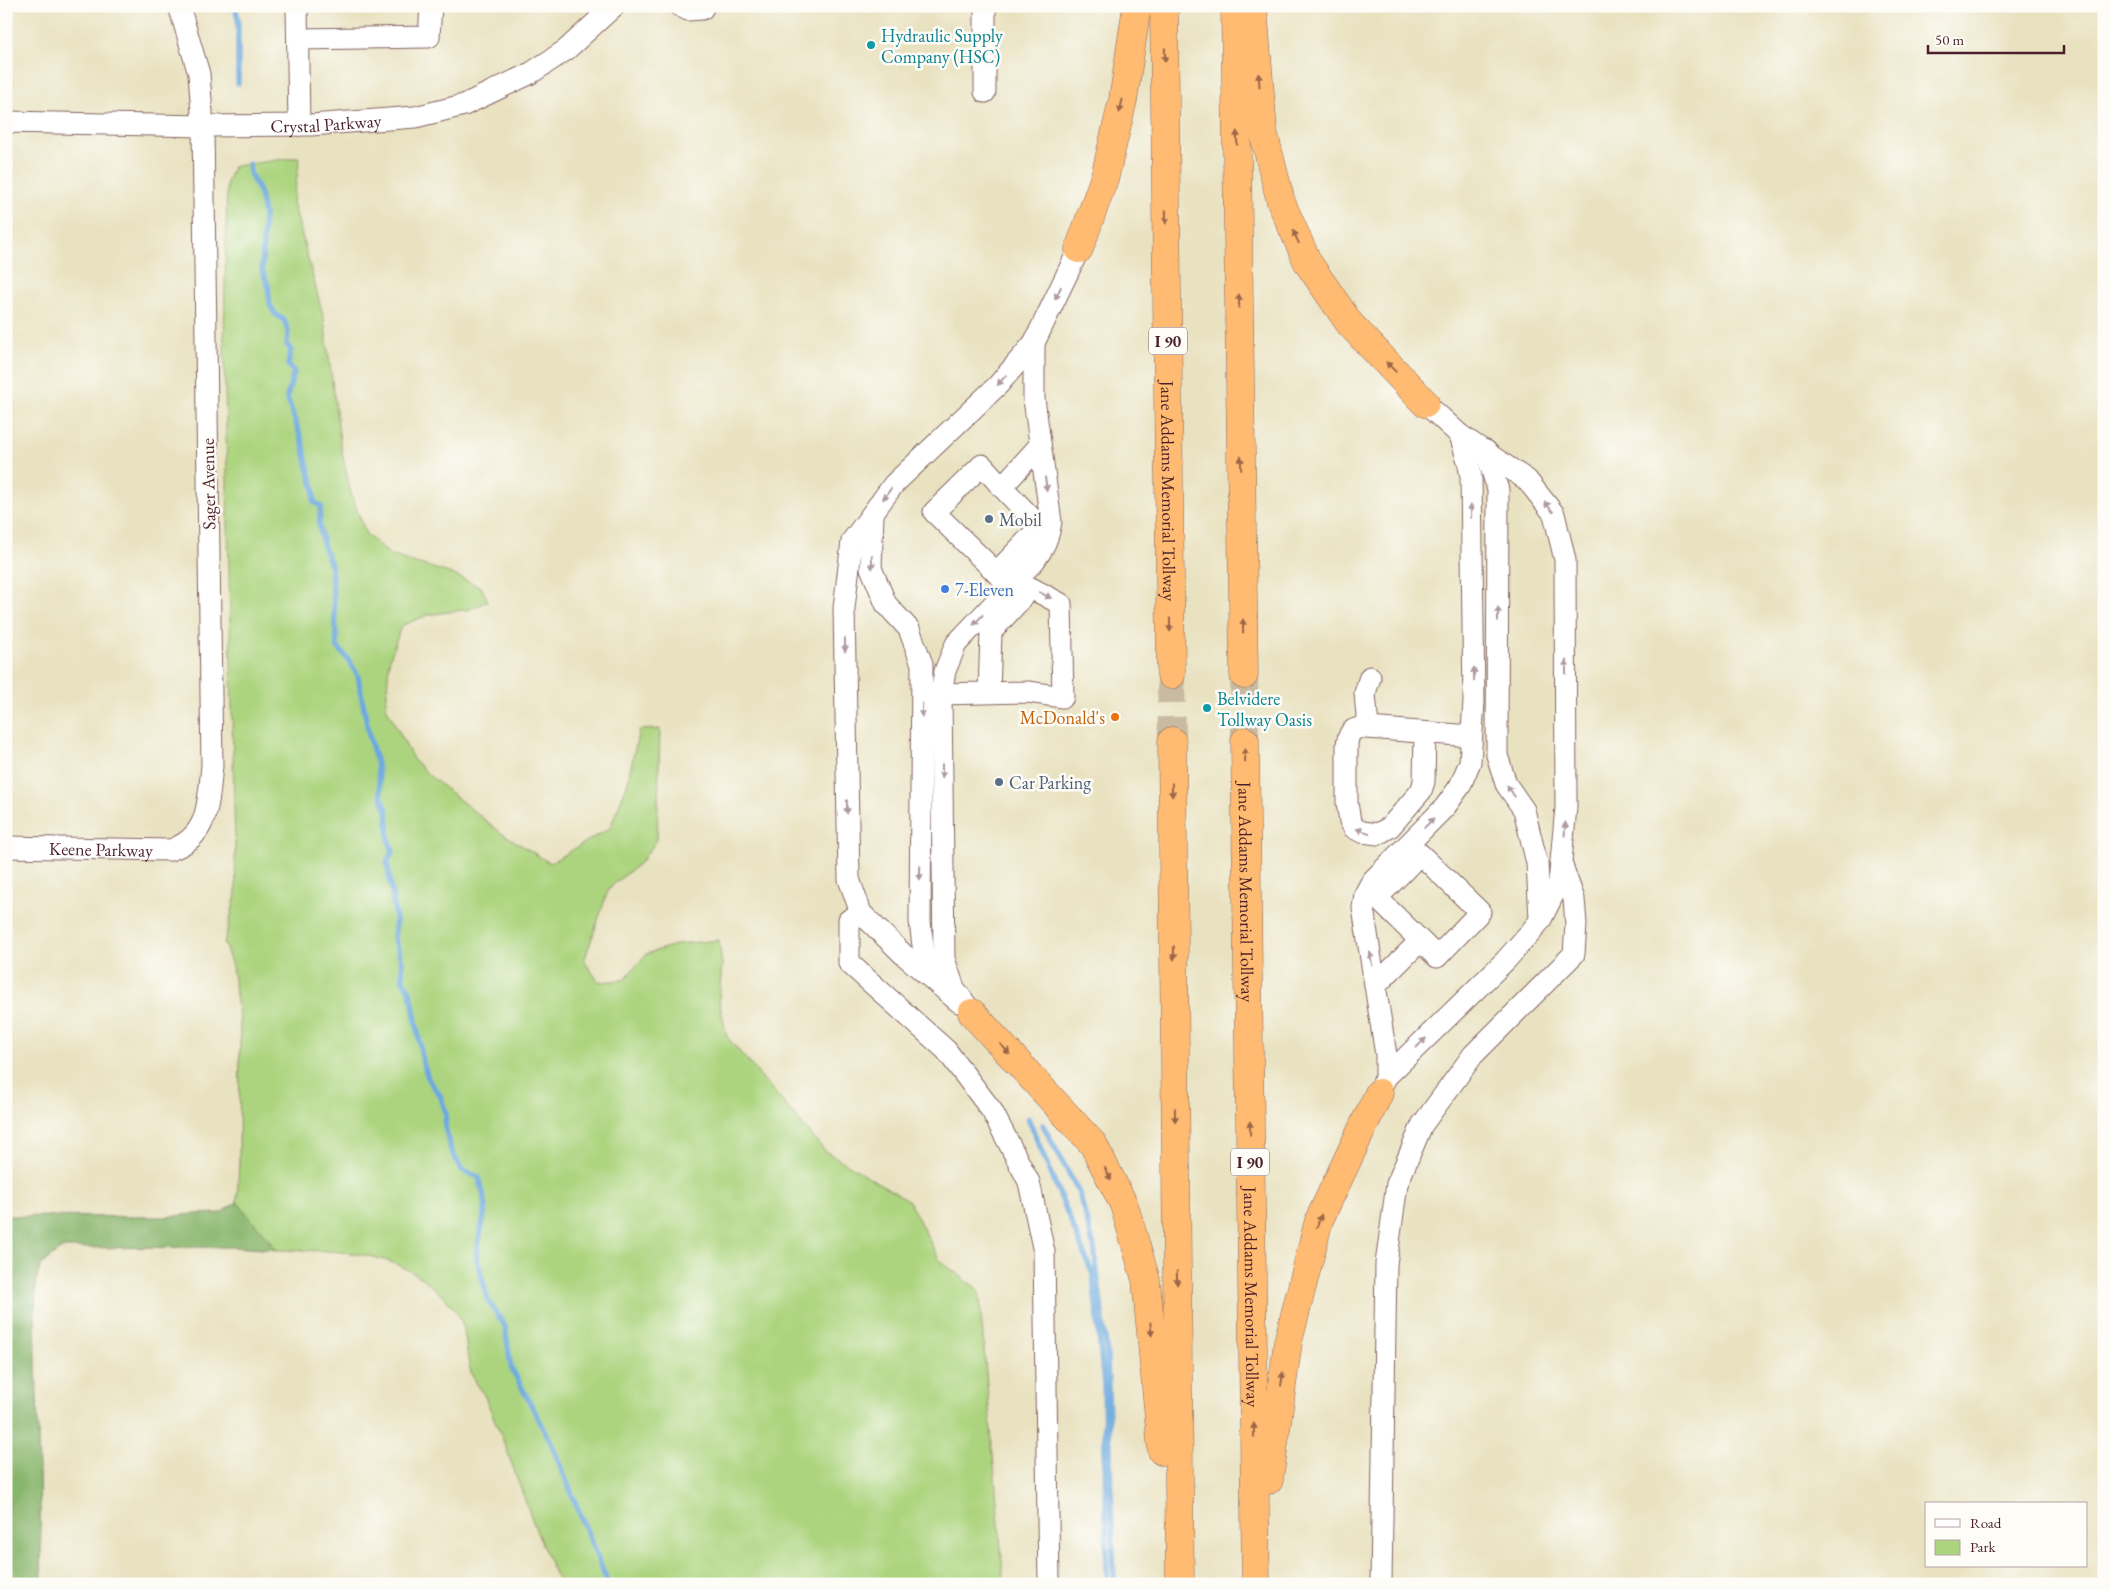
<svg xmlns="http://www.w3.org/2000/svg" width="2110" height="1590" font-family="'EB Garamond',serif">
<style>
.green{fill:#acd47e;stroke:#7b7a54}
.forest{fill:#89b66d;stroke:#6a6a4c}
.lines{fill:none;stroke-linecap:round;stroke-linejoin:round}
.stream{stroke:#6ca9de;stroke-width:5.5}
.highway-tunnel{stroke:#c9bba3;stroke-width:28;stroke-dasharray:28 14;stroke-linecap:butt}
.minor-casing{stroke:#826360;stroke-width:23}
.highway-casing{stroke:#826360;stroke-width:29}
.minor{stroke:#fff;stroke-width:21}
.highway{stroke:#ffbb71;stroke-width:28}
.oneway{fill:#9b654a}
.oneway2{fill:#ae9aa0}
.culture-dot{fill:#0f9aa8;stroke:#fdfcf7;stroke-width:2}
.service-dot{fill:#5c6f8a;stroke:#fdfcf7;stroke-width:2}
.shop-dot{fill:#3f7fe0;stroke:#fdfcf7;stroke-width:2}
.food-dot{fill:#e8710a;stroke:#fdfcf7;stroke-width:2}
.labels{text-anchor:middle;dominant-baseline:central;stroke-width:5;stroke-linejoin:round;paint-order:stroke}
.shield{fill:#fdfcf7;stroke:#806168;stroke-width:1}
.shield-label{font-size:16px;font-weight:bold;fill:#4a1f2b}
.culture-label{font-size:18px;fill:#0d838f;stroke:#fdfcf7;text-anchor:start}
.street-label{font-size:18px;fill:#4a1f2b;stroke:#fdfcf7}
.service-label{font-size:18px;fill:#4e5e75;stroke:#fdfcf7;text-anchor:start}
.shop-label{font-size:18px;fill:#366cbe;stroke:#fdfcf7;text-anchor:start}
.food-label{font-size:18px;fill:#c56008;stroke:#fdfcf7;text-anchor:end}
</style>
<rect width="100%" height="100%" fill="#fdfcf7"/>
<filter id="ink" filterUnits="userSpaceOnUse"><feTurbulence type="fractalNoise" baseFrequency=".02" numOctaves="2"/><feDisplacementMap in="SourceGraphic" scale="10" xChannelSelector="R" yChannelSelector="G"/><feConvolveMatrix kernelMatrix="1 2 1 2 8 2 1 2 1" color-interpolation-filters="sRGB"/></filter>
<filter id="wash" filterUnits="userSpaceOnUse"><feTurbulence type="fractalNoise" baseFrequency=".0096" numOctaves="4" result="noise"/><feDisplacementMap in="SourceGraphic" scale="20" xChannelSelector="R" yChannelSelector="G"/><feGaussianBlur stdDeviation="1.12" result="paint"/><feColorMatrix in="noise" values="0 0 0 0 0 0 0 0 0 0 0 0 0 0 0 0 0 1.4 0 .05"/><feComposite in="paint" operator="in"/></filter>
<g filter="url(#wash)">
<rect width="100%" height="100%" fill="#e9e2c1"/>
<path class="green" d="M300 157 293 202 324 319 341 448 351 494 366 534 390 555 452 574 481 587 488 601 470 609 428 615 401 626 389 662 386 707 413 759 431 777 500 832 550 863 610 828 627 785 639 730 660 729 657 840 640 863 609 888 584 961 599 982 624 980 646 954 678 944 719 940 722 965 719 1000 727 1037 825 1151 909 1201 940 1261 979 1290 1004 1584H560C538 1541 524 1496 507 1451 500 1432 492 1413 484 1395 480 1388 475 1382 472 1375 465 1357 468 1334 459 1316 455 1309 448 1302 442 1296 398 1248 337 1251 277 1250L237 1202 239 1162 240 1024 232 966 224 943 236 895 224 339 227 182 234 166Z"/>
<path class="forest" d="M237 1202 277 1250 234 1247 62 1248 41 1265 36 1280 35 1318 42 1584H6V1518L10 1501 6 1495V1216L165 1217 192 1214 221 1213Z"/>
<g class="lines">
<path class="stream" d="M235 6 238 19V83
M249 164 250 173 260 194 264 214 262 270 268 285 270 305 276 315 284 320 288 331 287 345 291 350 288 365 294 372 287 397 304 447 306 460 314 489V502L321 506 319 524 324 548 331 565 337 646 350 662 358 676 369 735 377 764 381 795 387 811 389 841 393 851 387 862 396 921 394 937 402 962 403 981 409 989 413 1004 423 1063 429 1081 440 1095 446 1113 445 1127 451 1150 462 1170 479 1177 486 1206 476 1255 488 1301 505 1326 511 1367 550 1440 608 1584
M1028 1118 1093 1275 1104 1385 1107 1584
M1043 1125 1079 1193 1094 1247 1107 1354 1114 1584"/>
</g>
</g>
<g filter="url(#ink)">
<g class="lines">
<path class="highway-tunnel" d="M1171 675 1172 741
M1244 675 1245 741"/>
<g class="minor-casing">
<g id="minor">
<path d="M297 6 299 125"/>
<path d="M680 6 688 10 702 9 704 6"/>
<path d="M298 39 429 37 431 6"/>
<path d="M985 92V6"/>
<path id="s1" d="M6 122 203 126 311 125 415 117 464 105 531 73 566 50 614 6"/>
<path d="M1486 451 1498 490 1497 755 1506 784 1524 810 1537 863 1540 919"/>
<path d="M1002 487 982 465 934 512 1010 586"/>
<path d="M873 514 871 568 886 604 909 629 922 664 920 922 924 954 934 979"/>
<path d="M996 573 1040 527 1002 487 1040 445"/>
<path d="M941 694 1028 692 1063 697 1061 604 1031 588 991 632 989 693"/>
<path d="M1368 728 1365 693 1370 677"/>
<path d="M1425 733 1424 782 1421 791 1390 827 1378 834 1362 832 1354 828 1350 821 1347 803V744C1349 730 1354 727 1368 728L1471 736"/>
<path id="s2" d="M6 847 170 850C210 837 208 801 212 766L203 126 199 74 179 6"/>
<path d="M1420 854 1480 912 1437 957 1377 898Z"/>
<path d="M861 913 849 920V963L946 1050 992 1111 1029 1182 1044 1252 1049 1584"/>
<path d="M1376 985 1420 941"/>
<path d="M959 1002 903 954 861 913 849 879 844 608 852 541 894 484 998 385 1034 343"/>
<path d="M972 1013 954 988 944 959 941 694 945 671 956 644 1035 560C1044 548 1049 536 1051 522L1034 399V343L1079 249"/>
<path d="M1386 1077 1506 960 1540 921 1559 883 1566 807 1565 560 1554 514 1527 480 1460 435"/>
<path d="M1383 1083 1386 1077V1055L1363 908 1365 894 1372 881 1445 807 1460 786 1470 762 1474 701 1471 476 1468 461 1460 435 1425 403"/>
<path d="M1381 1584 1386 1264 1397 1184 1422 1125 1473 1055 1574 954 1576 924 1574 899 1561 863"/>
</g>
</g>
<g class="highway-casing">
<g id="highway">
<path id="s3" d="M1164 6 1171 675"/>
<path d="M1235 6 1244 675"/>
<path d="M1253 6 1263 131 1281 202 1308 263 1350 324 1425 403"/>
<path d="M1079 249 1105 176 1123 100 1137 6"/>
<path d="M1172 741 1180 1584"/>
<path id="s4" d="M1245 741 1256 1584"/>
<path d="M972 1013 1093 1144 1124 1205 1146 1280 1162 1451"/>
<path d="M1269 1480 1288 1342 1319 1220 1379 1093"/>
</g>
</g>
<use href="#minor" class="minor"/>
<use href="#highway" class="highway"/>
</g>
<defs><path id="oneway-solid" d="M-6-.8H1V-3.2L6.5 0L1 3.2V.8H-6Z" transform="scale(1.25)"/></defs>
<g class="oneway">
<use href="#oneway-solid" transform="translate(1165 55) rotate(89)"/>
<use href="#oneway-solid" transform="translate(1259 80) rotate(-95)"/>
<use href="#oneway-solid" transform="translate(1121 106) rotate(103)"/>
<use href="#oneway-solid" transform="translate(1237 138) rotate(-91)"/>
<use href="#oneway-solid" transform="translate(1166 217) rotate(89)"/>
<use href="#oneway-solid" transform="translate(1296 237) rotate(-114)"/>
<use href="#oneway-solid" transform="translate(1239 301) rotate(-91)"/>
<use href="#oneway-solid" transform="translate(1391 367) rotate(-134)"/>
<use href="#oneway-solid" transform="translate(1241 463) rotate(-91)"/>
<use href="#oneway-solid" transform="translate(1170 625) rotate(89)"/>
<use href="#oneway-solid" transform="translate(1243 626) rotate(-91)"/>
<use href="#oneway-solid" transform="translate(1245 755) rotate(-91)"/>
<use href="#oneway-solid" transform="translate(1172 790) rotate(89)"/>
<use href="#oneway-solid" transform="translate(1174 953) rotate(89)"/>
<use href="#oneway-solid" transform="translate(1005 1049) rotate(47)"/>
<use href="#oneway-solid" transform="translate(1175 1115) rotate(89)"/>
<use href="#oneway-solid" transform="translate(1250 1128) rotate(-91)"/>
<use href="#oneway-solid" transform="translate(1108 1174) rotate(63)"/>
<use href="#oneway-solid" transform="translate(1319 1221) rotate(-70)"/>
<use href="#oneway-solid" transform="translate(1177 1278) rotate(89)"/>
<use href="#oneway-solid" transform="translate(1151 1329) rotate(84)"/>
<use href="#oneway-solid" transform="translate(1282 1379) rotate(-82)"/>
<use href="#oneway-solid" transform="translate(1254 1430) rotate(-91)"/>
</g>
<g class="oneway2">
<use href="#oneway-solid" transform="translate(1058 293) rotate(116)"/>
<use href="#oneway-solid" transform="translate(1002 380) rotate(131)"/>
<use href="#oneway-solid" transform="translate(1046 484) rotate(82)"/>
<use href="#oneway-solid" transform="translate(887 494) rotate(126)"/>
<use href="#oneway-solid" transform="translate(1549 507) rotate(-129)"/>
<use href="#oneway-solid" transform="translate(1471 511) rotate(-91)"/>
<use href="#oneway-solid" transform="translate(872 562) rotate(88)"/>
<use href="#oneway-solid" transform="translate(1045 595) rotate(27)"/>
<use href="#oneway-solid" transform="translate(1498 614) rotate(-90)"/>
<use href="#oneway-solid" transform="translate(978 620) rotate(133)"/>
<use href="#oneway-solid" transform="translate(845 645) rotate(89)"/>
<use href="#oneway-solid" transform="translate(1566 667) rotate(-90)"/>
<use href="#oneway-solid" transform="translate(1474 674) rotate(-91)"/>
<use href="#oneway-solid" transform="translate(922 710) rotate(91)"/>
<use href="#oneway-solid" transform="translate(942 771) rotate(90)"/>
<use href="#oneway-solid" transform="translate(1511 791) rotate(-124)"/>
<use href="#oneway-solid" transform="translate(847 807) rotate(89)"/>
<use href="#oneway-solid" transform="translate(1429 823) rotate(-45)"/>
<use href="#oneway-solid" transform="translate(1565 829) rotate(-86)"/>
<use href="#oneway-solid" transform="translate(1363 831) rotate(-162)"/>
<use href="#oneway-solid" transform="translate(920 873) rotate(91)"/>
<use href="#oneway-solid" transform="translate(1371 959) rotate(-100)"/>
<use href="#oneway-solid" transform="translate(1421 1043) rotate(-44)"/>
</g>
</g>
<g class="culture-dot">
<circle cx="871" cy="45" r="5"/>
<circle cx="1207" cy="708" r="5"/>
</g>
<g class="service-dot">
<circle cx="989" cy="519" r="5"/>
<circle cx="999" cy="782" r="5"/>
</g>
<circle class="shop-dot" cx="945" cy="589" r="5"/>
<circle class="food-dot" cx="1115" cy="717" r="5"/>
<g class="labels">
<g class="shield">
<rect x="1149" y="327.5" width="38" height="27" rx="4"/>
<rect x="1231" y="1148.5" width="38" height="27" rx="4"/>
</g>
<g class="shield-label">
<text x="1168" y="341">I 90</text>
<text x="1250" y="1162">I 90</text>
</g>
<g class="culture-label">
<text x="881" y="35">Hydraulic Supply<tspan x="881" dy="21">Company (HSC)</tspan></text>
<text x="1217" y="698">Belvidere<tspan x="1217" dy="21">Tollway Oasis</tspan></text>
</g>
<g class="street-label">
<text stroke="none"><textPath href="#s1" startOffset="320">Crystal Parkway</textPath></text>
<text transform="translate(208 484) rotate(-91)">Sager Avenue</text>
<text stroke="none"><textPath href="#s3" startOffset="485">Jane Addams Memorial Tollway</textPath></text>
<text stroke="none"><textPath href="#s2" startOffset="95">Keene Parkway</textPath></text>
<text stroke="none"><textPath href="#s4" startOffset="151">Jane Addams Memorial Tollway</textPath></text>
<text stroke="none"><textPath href="#s4" startOffset="556">Jane Addams Memorial Tollway</textPath></text>
</g>
<g class="service-label">
<text x="999" y="519">Mobil</text>
<text x="1009" y="782">Car Parking</text>
</g>
<g class="shop-label">
<text x="955" y="589">7-Eleven</text>
</g>
<g class="food-label">
<text x="1105" y="717">McDonald's</text>
</g>
</g>
<rect width="2110" height="1590" fill="none" stroke="#fdfcf7" stroke-width="25"/>
<rect x="1925" y="1502" width="162" height="65" fill="#fdfcf7" stroke="#b5a4a5"/>
<rect x="1935" y="1519" width="25" height="8" fill="#ffffff" stroke="#b5a4a5"/>
<text x="1970" y="1528" font-size="15" fill="#4a1f2b">Road</text>
<rect x="1935" y="1540" width="25" height="15" fill="#acd47e" stroke="#b5a4a5"/>
<text x="1970" y="1552" font-size="15" fill="#4a1f2b">Park</text>
<path d="M1928 45v8h136v-8" fill="none" stroke="#4a1f2b" stroke-width="2.5"/>
<text x="1935" y="45" font-size="15" fill="#4a1f2b" stroke="#fdfcf7" stroke-width="4" paint-order="stroke">50 m</text>
</svg>
